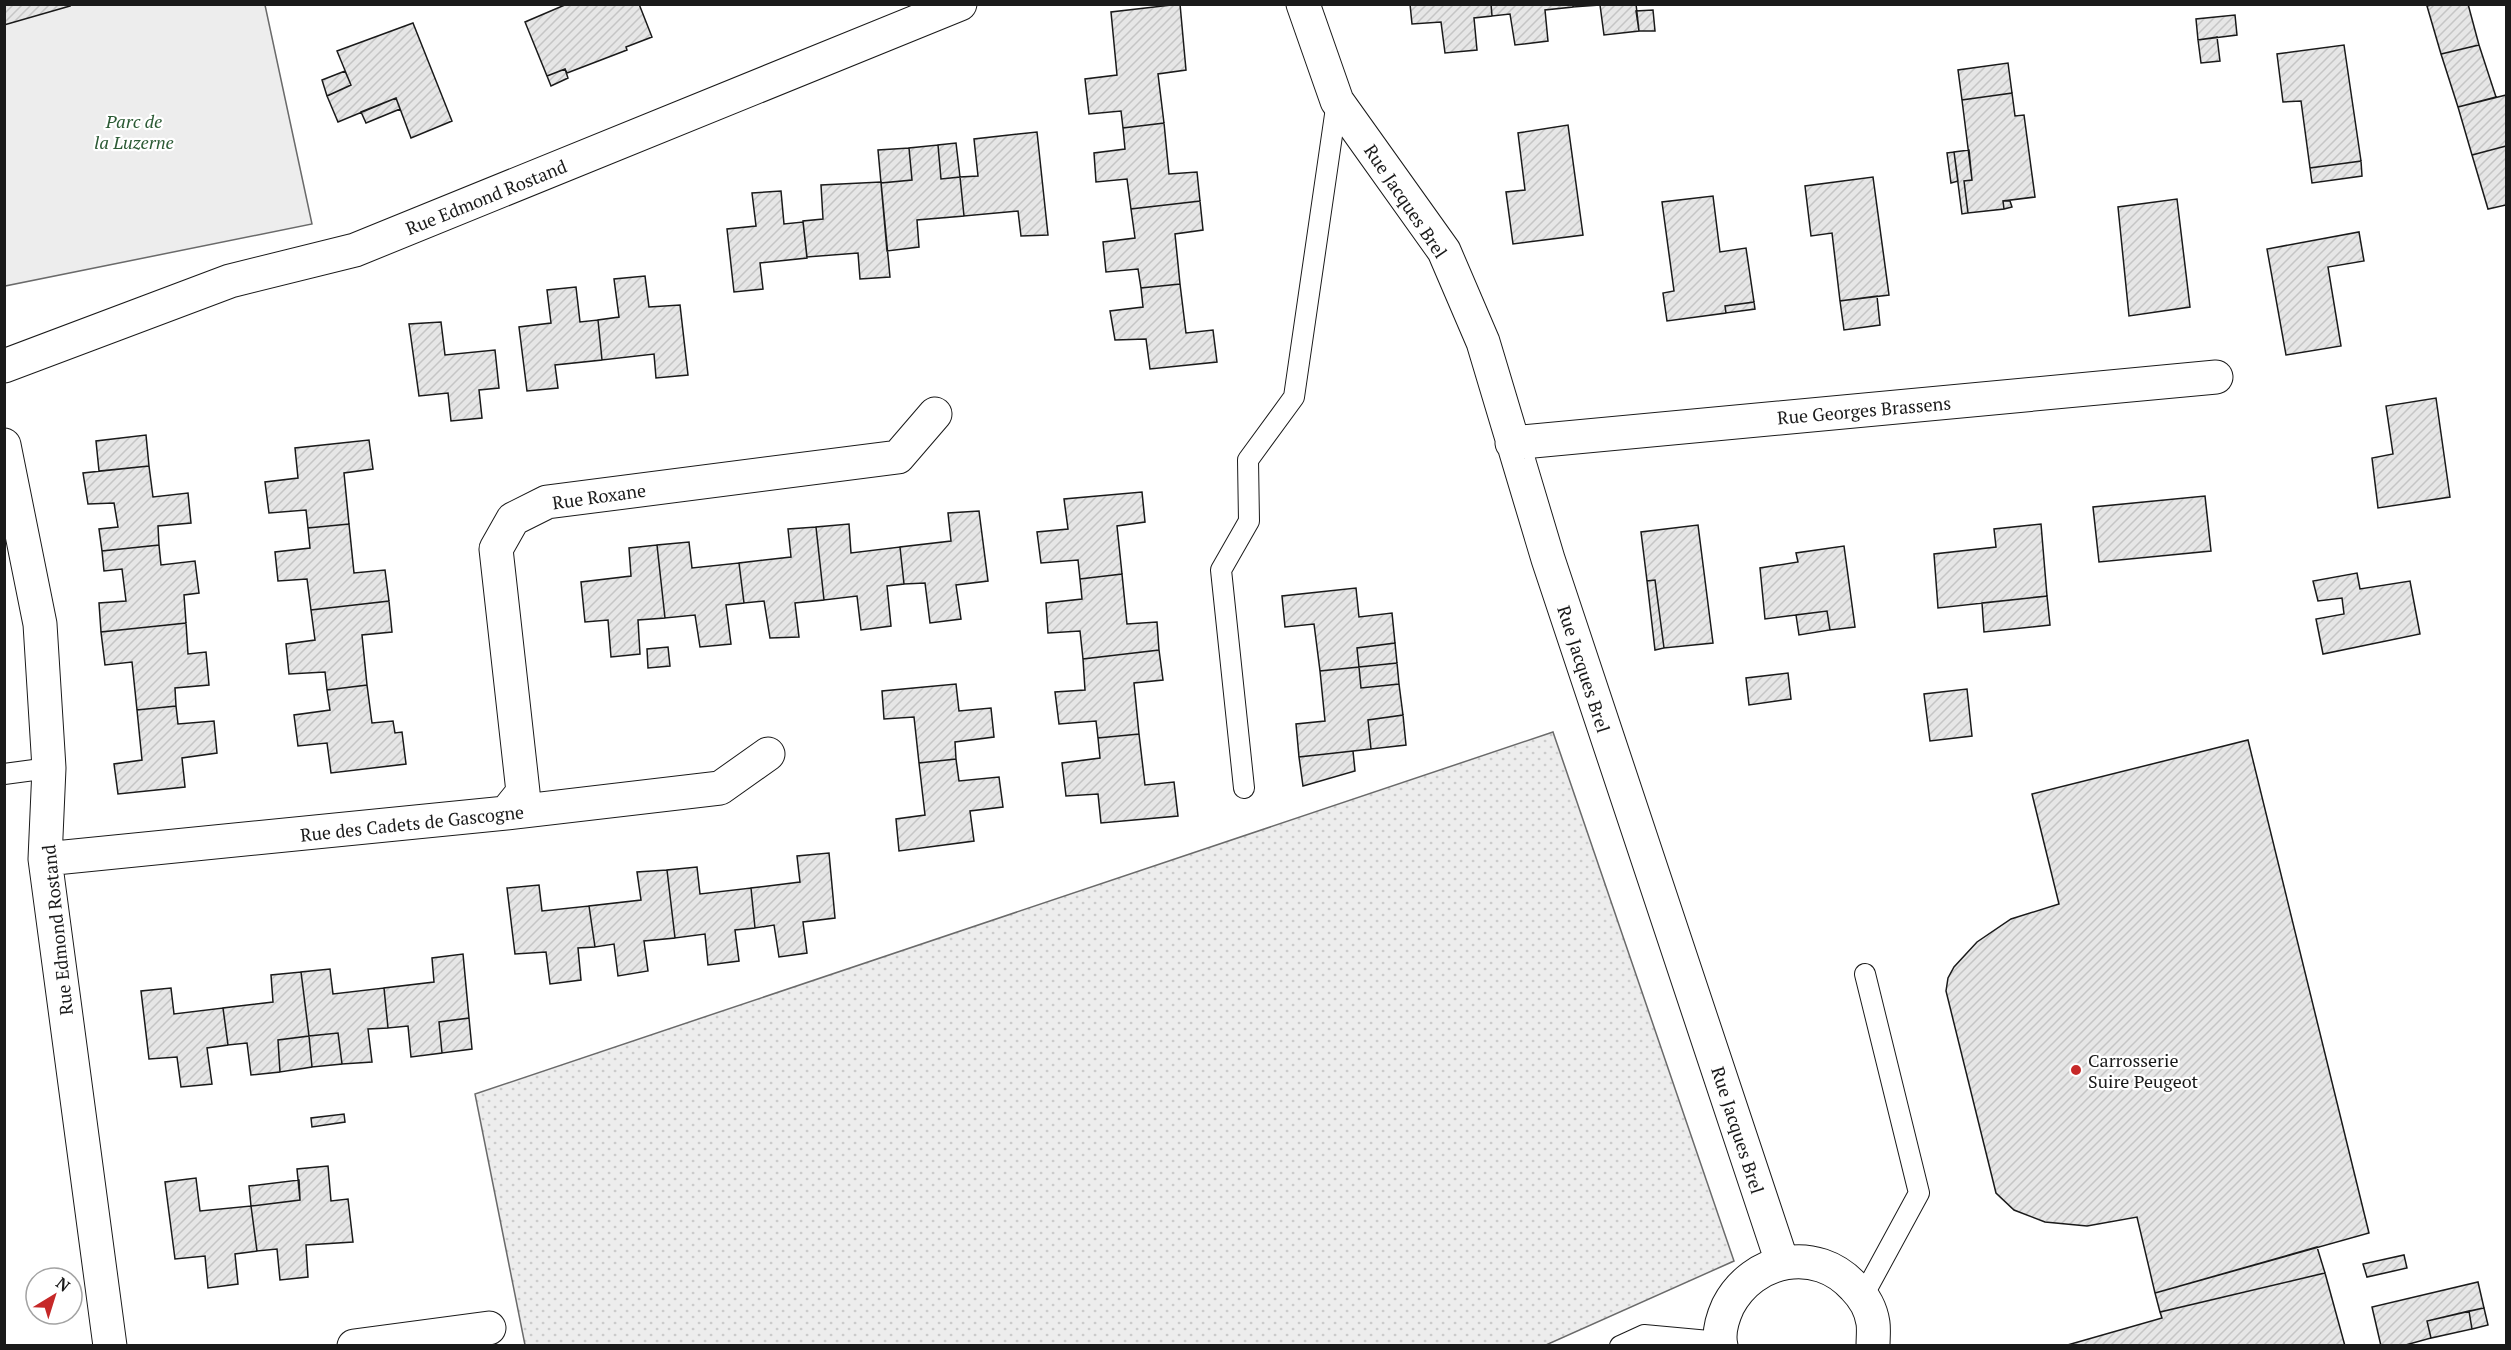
<svg xmlns="http://www.w3.org/2000/svg" width="2511" height="1350" font-family="'PT Serif',serif">
<style>
.grass{fill:url(#grass-dots);stroke:#6a6a6a;stroke-width:1.5}
.park{fill:#ededed;stroke:#6a6a6a;stroke-width:1.5}
.building{fill:url(#building-hatch);stroke:#1a1a1a;stroke-width:1.5}
.lines{fill:none;stroke-linecap:round;stroke-linejoin:round}
.service-casing{stroke:#1a1a1a;stroke-width:22}
.minor-casing{stroke:#1a1a1a;stroke-width:35}
.service{stroke:#fff;stroke-width:20}
.minor{stroke:#fff;stroke-width:33}
.poi-dot{fill:#c62828;stroke:#fff;stroke-width:2}
.labels{text-anchor:middle;dominant-baseline:central;stroke-width:4.5;stroke-linejoin:round;paint-order:stroke}
.park-label{font-size:18px;font-style:italic;fill:#2b5a34;stroke:#fff}
.street-label{font-size:18px;fill:#1a1a1a;stroke:#fff}
.poi-label{font-size:18px;fill:#1a1a1a;stroke:#fff;text-anchor:start}
</style>
<defs>
<pattern id="grass-dots" width="8" height="8" patternUnits="userSpaceOnUse" patternTransform="scale(1.5)"><rect width="8" height="8" fill="#ededed"/><path d="M2 2h.1M6 6h.1" fill="none" stroke="#cbcbcb" stroke-width="1.8" stroke-linecap="round"/></pattern>
<pattern id="building-hatch" width="6" height="6" patternUnits="userSpaceOnUse" patternTransform="scale(1.5)"><rect width="6" height="6" fill="#e6e6e6"/><path d="M-1 1l2-2M0 6l6-6M5 7l2-2" fill="none" stroke="#c5c5c5"/></pattern>
</defs>
<rect width="100%" height="100%" fill="#fff"/>
<path class="grass" d="M1553 732 1734 1261 1546 1345H525L475 1094Z"/>
<path class="park" d="M5 5H265L312 224 5 286Z"/>
<path class="building" d="M4 4H69L70 6 4 25Z
M567 4H639L652 37 626 47 627 50 567 73 565 69 547 76 525 22Z
M1180 4 1186 70 1158 74 1164 123 1123 128 1121 111 1089 114 1085 79 1117 75 1111 12Z
M1410 4H1491L1492 16 1474 18 1477 50 1445 53 1441 22 1412 24Z
M1491 4H1573V7L1545 10 1548 41 1515 45 1510 14 1492 16Z
M1573 4H1636L1639 31 1604 35 1600 5 1573 7Z
M2435 4H2468L2479 45 2441 54 2427 6Z
M1653 10 1655 31H1639L1636 11Z
M2235 15 2237 35 2198 40 2196 19Z
M413 23 452 121 411 138 396 98 338 122 327 96 351 85 337 51Z
M2217 37 2220 61 2201 63 2198 40Z
M2344 45 2361 161 2310 168 2301 101 2283 102 2277 54Z
M2479 45 2496 97 2458 107 2441 54Z
M2008 63 2012 93 1962 100 1958 70Z
M565 69 568 78 551 86 547 76Z
M345 71 351 85 327 96 322 80Z
M2012 93 2015 116 2024 115 2035 197 2003 201 2004 209 1968 213 1964 181 1972 180 1962 100Z
M2506 95V146L2472 155 2458 107Z
M396 98 400 109 366 123 361 112Z
M1164 123 1169 174 1197 172 1200 201 1131 209 1127 179 1096 182 1094 153 1125 149 1123 128Z
M1568 125 1583 235 1513 244 1506 192 1525 190 1518 133Z
M1037 132 1048 235 1021 236 1018 211 964 216 960 177 978 176 974 139Z
M956 143 960 177 941 179 938 145Z
M938 145 941 179 960 177 964 216 917 220 919 247 887 251 881 183 912 180 909 148Z
M2506 146V205L2488 209 2472 155Z
M909 148 912 180 881 183 878 150Z
M1969 150 1972 180 1964 181 1968 213 1962 214 1954 152Z
M1954 152 1958 181 1951 183 1947 153Z
M2361 161 2362 176 2312 183 2310 168Z
M1873 177 1889 295 1840 301 1832 233 1811 236 1805 186Z
M881 182 890 277 860 279 858 253 807 257 803 221 823 219 821 185Z
M781 191 784 224 803 222 807 258 760 263 763 289 734 292 727 229 756 226 752 193Z
M1713 196 1720 252 1746 248 1754 302 1725 306 1726 313 1667 321 1663 293 1674 291 1662 202Z
M2177 199 2190 307 2129 316 2118 207Z
M1200 201 1203 230 1175 234 1180 284 1141 288 1138 269 1106 272 1103 242 1135 238 1131 209Z
M2003 201H2010L2012 207 2004 209Z
M2359 232 2364 261 2328 267 2341 346 2286 355 2267 249Z
M645 276 649 307 680 305 688 375 656 378 654 354 602 360 598 320 619 317 614 279Z
M1180 284 1186 333 1213 330 1217 362 1150 369 1146 339 1115 340 1110 311 1143 307 1141 288Z
M576 287 580 322 598 320 602 360 555 365 558 388 527 391 519 327 551 323 547 290Z
M1877 296 1880 325 1844 330 1840 301Z
M1754 302 1755 309 1726 313 1725 306Z
M441 322 445 355 495 350 499 388 479 390 482 418 451 421 448 393 419 396 409 324Z
M2436 398 2450 497 2378 508 2372 458 2393 454 2386 406Z
M146 435 149 466 99 471 96 441Z
M369 440 373 469 344 473 349 524 308 528 306 510 269 513 265 482 298 478 295 448Z
M149 466 153 497 188 493 191 523 158 526 159 545 102 551 99 529 118 527 114 503 88 504 83 473Z
M1142 492 1145 522 1117 526 1122 574 1080 579 1078 560 1041 563 1037 532 1068 529 1064 499Z
M2205 496 2211 551 2099 562 2093 507Z
M979 511 988 581 956 585 961 619 930 623 925 583 904 584 900 547 951 541 948 513Z
M349 524 354 573 385 570 389 601 311 610 307 579 278 581 275 552 310 548 308 528Z
M849 524 851 553 900 547 904 584 887 586 891 626 861 630 857 596 824 600 816 527Z
M2041 524 2047 596 1938 608 1934 554 1996 547 1994 529Z
M1698 525 1713 643 1664 648 1655 580 1647 581 1641 532Z
M816 527 824 600 795 603 799 637 770 638 764 601 744 603 739 563 791 557 788 529Z
M689 542 692 568 739 563 744 603 726 605 731 644 700 647 695 615 665 618 657 545Z
M159 545 161 565 195 561 199 593 184 595 186 623 101 632 99 603 126 601 122 569 104 571 102 551Z
M657 545 665 618 638 620 640 654 611 657 608 620 585 622 581 582 631 576 629 548Z
M1844 546 1855 627 1830 630 1827 611 1765 619 1760 568 1798 562 1796 553Z
M2357 573 2360 589 2410 581 2420 634 2323 654 2316 619 2344 614 2342 598 2318 601 2313 581Z
M1122 574 1127 624 1157 622 1159 650 1083 659 1080 631 1048 633 1046 603 1082 599 1080 579Z
M1655 580 1664 648 1655 650 1647 581Z
M1356 588 1359 617 1392 613 1395 643 1357 648 1359 667 1320 671 1314 624 1285 627 1282 596Z
M2047 596 2050 625 1984 632 1982 603Z
M389 601 392 632 362 635 367 685 327 690 325 672 289 674 286 644 315 640 311 610Z
M1827 611 1830 630 1799 635 1796 615Z
M186 623 188 654 206 652 209 685 175 688 176 706 137 710 132 662 105 665 101 632Z
M1395 643 1397 663 1359 667 1357 648Z
M668 647 670 666 648 668 647 649Z
M1159 650 1163 680 1134 683 1139 734 1098 738 1096 721 1059 724 1055 692 1085 690 1083 659Z
M1397 663 1399 684 1361 688 1359 667Z
M1359 667 1361 688 1399 684 1403 715 1368 720 1371 749 1299 757 1296 724 1325 721 1320 671Z
M1788 673 1791 699 1749 705 1746 678Z
M956 684 959 711 991 708 994 737 955 742 956 759 919 763 914 717 884 719 882 691Z
M367 685 372 723 393 721 395 733 402 732 406 764 331 773 327 743 298 746 294 715 330 710 327 690Z
M1967 689 1972 736 1930 741 1924 694Z
M176 706 178 724 214 721 217 753 182 758 185 787 118 794 114 764 142 760 137 710Z
M1403 715 1406 745 1371 749 1368 720Z
M1139 734 1145 785 1174 782 1178 816 1101 823 1098 794 1066 796 1062 763 1100 758 1098 738Z
M2248 740 2369 1233 2155 1293 2137 1217 2087 1226 2045 1222 2014 1210 1996 1193 1946 991 1948 978 1954 967 1977 942 2011 919 2059 904 2032 794Z
M1353 751 1355 771 1303 786 1299 757Z
M956 759 959 781 999 777 1003 807 970 811 974 841 899 851 896 819 925 815 919 763Z
M829 853 835 918 803 922 807 953 779 957 774 925 755 928 751 888 800 882 797 856Z
M697 867 700 894 751 888 755 928 735 930 739 961 708 965 705 934 675 938 667 870Z
M667 870 675 938 644 941 648 971 618 976 614 944 595 947 589 906 641 900 637 872Z
M539 885 542 911 589 906 595 947 578 948 581 980 550 984 546 952 515 954 507 888Z
M463 954 469 1018 439 1022 442 1053 411 1057 408 1026 388 1028 384 988 434 982 432 958Z
M330 969 333 994 384 988 388 1028 368 1029 372 1062 342 1064 338 1033 309 1036 301 972Z
M301 972 309 1036 278 1040 280 1072 251 1075 247 1043 228 1045 223 1008 273 1002 271 975Z
M171 988 174 1014 223 1008 228 1045 207 1048 212 1084 181 1087 177 1057 149 1059 141 991Z
M469 1018 472 1049 442 1053 439 1022Z
M338 1033 342 1064 312 1067 309 1036Z
M309 1036 312 1067 280 1072 278 1040Z
M344 1114 345 1122 312 1127 311 1118Z
M328 1166 331 1201 348 1199 353 1242 306 1245 308 1277 280 1280 277 1249 257 1251 251 1206 300 1200 297 1169Z
M196 1178 200 1211 251 1206 257 1251 235 1254 238 1284 208 1288 205 1256 175 1259 165 1182Z
M299 1180 300 1200 251 1206 249 1186Z
M2317 1247 2325 1273 2160 1312 2155 1293Z
M2404 1255 2407 1268 2367 1277 2363 1264Z
M2325 1273 2345 1346H2064L2162 1318 2160 1312Z
M2478 1282 2484 1308 2427 1321 2431 1338 2402 1346H2381L2372 1307Z
M2484 1308 2488 1325 2472 1329 2469 1311Z
M2469 1311 2472 1329 2431 1338 2427 1321Z"/>
<g class="lines">
<g class="service-casing">
<path id="service" d="M4 774 49 768
M1244 788 1221 570 1249 521 1248 460 1294 397 1337 101
M1863 1296 1919 1193 1865 974
M1620 1346 1644 1335 1720 1342"/>
</g>
<g class="minor-casing">
<path id="minor" d="M1303 4 1337 101 1444 251 1483 342 1548 559 1782 1262
M4 366 230 281 355 250 960 4
M1512 443 2216 377
M4 445 40 624 49 768 45 859 110 1346
M506 813 523 792 496 549 513 519 547 502 898 457 935 414
M45 859 506 813 720 788 768 754
M354 1346 489 1328
M1721 1346C1718 1333 1723 1317 1728 1306 1753 1258 1816 1245 1854 1287 1863 1296 1871 1309 1873 1323 1874 1330 1873 1338 1873 1346"/>
</g>
<use href="#service" class="service"/>
<use href="#minor" class="minor"/>
</g>
<circle class="poi-dot" cx="2076" cy="1070" r="6"/>
<g class="labels">
<g class="park-label">
<text x="134" y="121">Parc de<tspan x="134" dy="21">la Luzerne</tspan></text>
</g>
<g class="street-label">
<text transform="translate(486 197) rotate(-22)">Rue Edmond Rostand</text>
<text transform="translate(1406 201) rotate(56)">Rue Jacques Brel</text>
<text transform="translate(1864 410) rotate(-5)">Rue Georges Brassens</text>
<text transform="translate(599 496) rotate(-8)">Rue Roxane</text>
<text transform="translate(1584 669) rotate(72)">Rue Jacques Brel</text>
<text transform="translate(412 823) rotate(-6)">Rue des Cadets de Gascogne</text>
<text transform="translate(57 930) rotate(-96)">Rue Edmond Rostand</text>
<text transform="translate(1738 1130) rotate(72)">Rue Jacques Brel</text>
</g>
<g class="poi-label">
<text x="2088" y="1060">Carrosserie<tspan x="2088" dy="21">Suire Peugeot</tspan></text>
</g>
</g>
<rect width="2511" height="1350" fill="none" stroke="#1a1a1a" stroke-width="12"/>
<g transform="translate(54 1296) rotate(38)"><circle r="28" fill="#ffffff" stroke="#a3a3a3" stroke-width="1.5"/>
<path d="M0-4.5L10 22L0 15L-10 22Z" fill="#c62828"/>
<text y="-9" font-size="16" font-weight="bold" text-anchor="middle" fill="#1a1a1a">N</text>
</g>
</svg>
